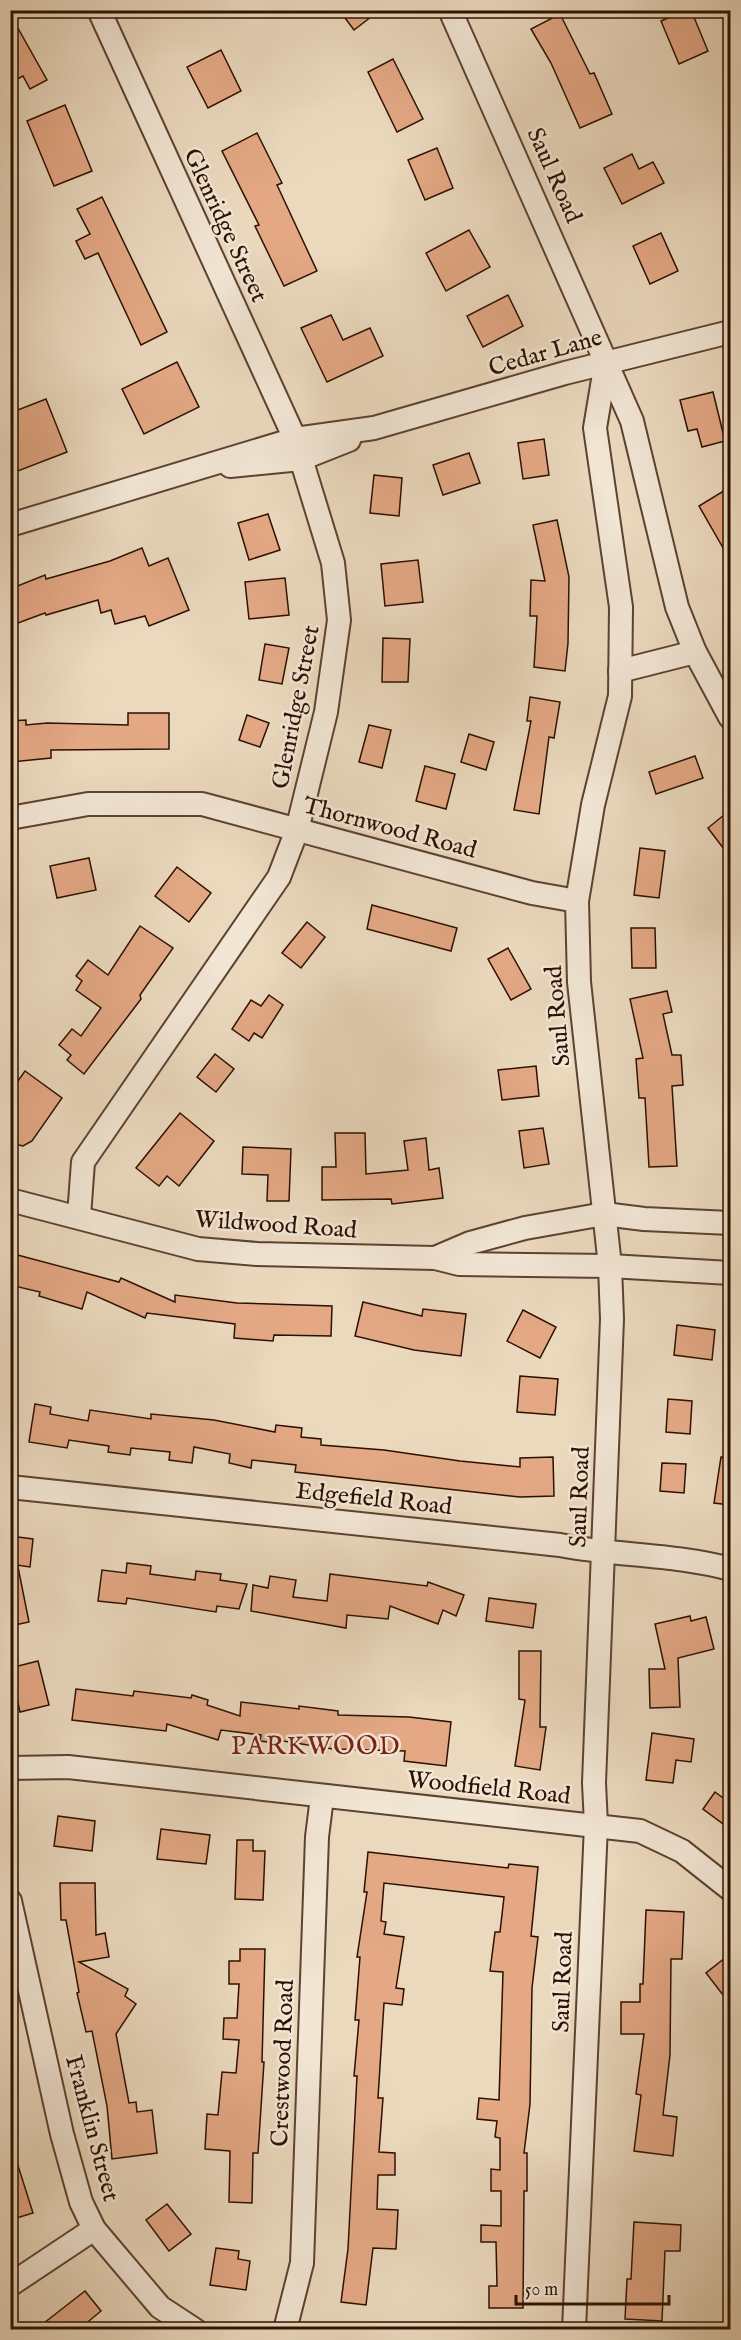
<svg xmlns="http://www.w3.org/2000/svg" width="741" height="2340" font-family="'IM FELL English',serif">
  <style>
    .building { fill: #e4a885; stroke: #2c1000; stroke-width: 1.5 }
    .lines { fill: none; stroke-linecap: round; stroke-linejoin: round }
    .minor-casing { stroke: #5c4230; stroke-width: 26 }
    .minor { stroke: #f2e6d5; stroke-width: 22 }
    .labels { text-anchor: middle; stroke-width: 5; stroke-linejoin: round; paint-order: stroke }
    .street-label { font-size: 24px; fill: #2c1000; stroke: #f2e6d5 }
    .neighbourhood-label { font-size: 26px; letter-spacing: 1.5px; fill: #7a1f14; stroke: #f2e6d5 }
  </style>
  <rect width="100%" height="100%" fill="#ebd9be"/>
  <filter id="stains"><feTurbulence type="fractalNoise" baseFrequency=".00333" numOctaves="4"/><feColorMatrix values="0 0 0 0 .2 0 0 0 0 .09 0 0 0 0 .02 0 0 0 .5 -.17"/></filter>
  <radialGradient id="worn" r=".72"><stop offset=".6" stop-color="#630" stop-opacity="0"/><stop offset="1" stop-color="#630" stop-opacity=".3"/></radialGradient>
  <g class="building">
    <polygon points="339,10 380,10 354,30"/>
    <polygon points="686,10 691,10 708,51 679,64 661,21"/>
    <polygon points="10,14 47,80 30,89 23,76 10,83"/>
    <polygon points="560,14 590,74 594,73 612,114 580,128 551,63 531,29"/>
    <polygon points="221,50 241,91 208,108 187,67"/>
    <polygon points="393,59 423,119 397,132 368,72"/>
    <polygon points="65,105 92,171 54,186 27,121"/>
    <polygon points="257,133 282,183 277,185 317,271 284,286 255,226 259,225 222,151"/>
    <polygon points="437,148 453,188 425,200 408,160"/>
    <polygon points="632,154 639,169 653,162 664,183 622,204 604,168"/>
    <polygon points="102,197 167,332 141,345 98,253 85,259 76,241 90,234 77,209"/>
    <polygon points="469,230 490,267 446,291 426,253"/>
    <polygon points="661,233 678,271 650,284 633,246"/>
    <polygon points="508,295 523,326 483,347 467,316"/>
    <polygon points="331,315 343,340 370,328 383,356 327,382 301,328"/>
    <polygon points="177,362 199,407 144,434 122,389"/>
    <polygon points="713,392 725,441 702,447 697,429 688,431 680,400"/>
    <polygon points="46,399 67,452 10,474 10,413"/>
    <polygon points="544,439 549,475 523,479 518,443"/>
    <polygon points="469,453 480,483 443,495 433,465"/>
    <polygon points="374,475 402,478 399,516 370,513"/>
    <polygon points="730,487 730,560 699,506"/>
    <polygon points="268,514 280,550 249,560 238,523"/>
    <polygon points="557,520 569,577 568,643 565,671 534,667 537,616 530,616 531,580 545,581 533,525"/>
    <polygon points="142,548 149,566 168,558 189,610 149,626 145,616 115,624 111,610 101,613 98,600 46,615 45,613 10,626 10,589 45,575 46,579 110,561"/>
    <polygon points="418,560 423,602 385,606 381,564"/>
    <polygon points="285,578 289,615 249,619 245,582"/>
    <polygon points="383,638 410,639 408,682 382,682"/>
    <polygon points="265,644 289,648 282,684 259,680"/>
    <polygon points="530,697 560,702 554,738 549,737 539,814 514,810 531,721 527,721"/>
    <polygon points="128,713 169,713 169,749 51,750 51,758 11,762 10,721 26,720 26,725 47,723 128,725"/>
    <polygon points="247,715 269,723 260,747 239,740"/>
    <polygon points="369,725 391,730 382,768 359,762"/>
    <polygon points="469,734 494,742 486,770 461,762"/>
    <polygon points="695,756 703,778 656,794 649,772"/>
    <polygon points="425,766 455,774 446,809 416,801"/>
    <polygon points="730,810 730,857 708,828"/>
    <polygon points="640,848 665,851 659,898 634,895"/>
    <polygon points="89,858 96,890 57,898 50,866"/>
    <polygon points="177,867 211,893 189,922 155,896"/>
    <polygon points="372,905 457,928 451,951 367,929"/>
    <polygon points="307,922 325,937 301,968 282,953"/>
    <polygon points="140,926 173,948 140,995 141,999 84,1074 67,1060 71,1055 59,1045 72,1029 81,1036 101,1008 76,990 82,981 76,976 88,960 108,975"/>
    <polygon points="631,928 655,928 656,968 632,968"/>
    <polygon points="508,948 531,989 511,1000 488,959"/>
    <polygon points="667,991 672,1012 663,1014 672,1055 681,1055 683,1085 672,1086 677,1166 649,1167 645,1098 639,1098 636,1059 643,1058 630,999"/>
    <polygon points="269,995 283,1005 262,1038 254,1033 249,1041 232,1029 251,1000 261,1006"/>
    <polygon points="215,1054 234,1069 216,1092 197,1077"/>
    <polygon points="536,1066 539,1096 502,1100 498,1070"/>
    <polygon points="25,1071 62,1098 32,1141 23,1146 10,1143 10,1092"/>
    <polygon points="180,1113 214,1141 179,1186 167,1176 159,1186 136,1168"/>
    <polygon points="543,1128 549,1164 524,1168 519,1131"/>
    <polygon points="335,1133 365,1133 366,1174 408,1170 404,1141 426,1138 429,1170 439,1168 443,1198 392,1204 391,1199 322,1200 322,1167 336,1167"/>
    <polygon points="243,1147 291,1149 289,1201 267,1201 268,1175 242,1174"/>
    <polygon points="10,1253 119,1282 121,1278 175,1302 175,1295 237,1303 332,1306 331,1336 274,1335 273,1341 234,1338 235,1324 147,1313 145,1318 87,1292 82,1309 39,1296 40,1292 10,1285"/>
    <polygon points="363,1302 422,1316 423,1309 466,1314 461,1356 414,1350 355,1336"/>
    <polygon points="523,1310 556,1327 540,1358 507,1341"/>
    <polygon points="677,1325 715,1330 712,1360 674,1355"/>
    <polygon points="520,1376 558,1379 555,1415 517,1412"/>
    <polygon points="668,1399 692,1401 690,1434 666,1432"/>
    <polygon points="35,1404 51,1407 50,1414 88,1421 90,1410 151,1419 151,1414 214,1420 275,1432 276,1425 302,1428 301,1437 321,1439 321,1445 384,1450 460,1461 520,1467 520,1458 553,1457 554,1496 520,1497 295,1472 296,1465 252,1460 251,1468 229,1463 230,1454 194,1447 192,1463 169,1460 170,1452 131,1448 130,1455 108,1452 109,1446 69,1440 67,1448 29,1442"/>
    <polygon points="721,1457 730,1457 730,1505 714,1503"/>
    <polygon points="662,1463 686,1464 684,1493 660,1491"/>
    <polygon points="10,1536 33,1539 30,1567 10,1564"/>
    <polygon points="127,1563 151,1566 150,1574 195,1580 196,1571 221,1574 220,1580 247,1584 239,1609 217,1606 216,1612 127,1598 126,1604 98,1601 102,1570 126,1573"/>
    <polygon points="18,1567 29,1622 10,1626 10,1568"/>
    <polygon points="330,1574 427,1586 428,1582 464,1595 456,1616 443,1610 438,1624 390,1606 388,1619 347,1615 346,1628 251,1611 253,1585 268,1588 270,1576 296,1580 293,1597 327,1601"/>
    <polygon points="489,1598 536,1604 533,1628 486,1621"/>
    <polygon points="690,1616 691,1621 706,1617 714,1649 678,1658 680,1707 650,1708 649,1669 665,1669 655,1624"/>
    <polygon points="519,1651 541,1651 540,1727 546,1727 540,1770 515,1766 525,1700 519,1699"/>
    <polygon points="38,1661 49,1705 20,1712 10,1668"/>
    <polygon points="76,1689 133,1696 134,1691 191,1698 192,1695 208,1700 207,1705 240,1716 241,1702 299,1709 299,1706 338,1711 338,1715 409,1717 451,1722 446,1766 404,1761 405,1751 333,1749 277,1740 276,1743 260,1741 261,1735 221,1730 218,1740 167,1724 166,1731 72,1720"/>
    <polygon points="652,1733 694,1739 691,1762 676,1760 673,1783 646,1780"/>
    <polygon points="715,1792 730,1803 730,1829 703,1809"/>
    <polygon points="58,1816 95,1821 92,1851 54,1846"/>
    <polygon points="161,1829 210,1835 206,1864 157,1859"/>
    <polygon points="237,1840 253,1840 253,1851 265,1851 263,1900 235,1899"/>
    <polygon points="368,1852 508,1868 509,1864 538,1867 531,1936 538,1937 532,1988 530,2104 524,2153 527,2153 527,2191 524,2191 523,2308 489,2308 489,2286 497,2286 496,2242 481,2242 481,2225 501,2226 501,2191 491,2191 491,2169 500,2170 500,2138 495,2137 497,2121 477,2119 479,2098 499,2100 503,1972 490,1971 495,1932 500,1932 504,1897 384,1883 381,1921 386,1922 384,1934 404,1937 396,1988 404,1989 402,2005 384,2003 378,2098 383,2098 379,2152 395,2153 395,2175 378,2175 377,2209 398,2210 396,2249 373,2248 366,2305 341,2302 348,2249 357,2076 354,2076 359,2020 355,2020 360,1957 357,1957 367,1892 364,1892"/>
    <polygon points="60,1883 95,1883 96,1935 105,1933 109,1957 79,1962 128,1989 125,1996 136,2004 116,2034 129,2103 136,2102 137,2112 152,2110 157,2153 112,2159 107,2106 92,2031 86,2032 77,1993 79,1992 66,1920 61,1920"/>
    <polygon points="646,1910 684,1912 682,1959 671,1959 670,2055 663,2115 677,2117 673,2156 634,2151 641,2095 636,2094 644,2034 621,2034 621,2002 640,2002 640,1984 643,1984"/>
    <polygon points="240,1949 265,1949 262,2062 264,2062 258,2153 253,2153 252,2203 229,2202 230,2151 205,2149 207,2114 218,2115 222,2072 236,2073 239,2040 223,2039 224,2018 237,2018 239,1984 229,1984 229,1961 240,1961"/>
    <polygon points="730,1954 730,2004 706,1973"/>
    <polygon points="10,2153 14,2153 33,2213 10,2220"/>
    <polygon points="167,2204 191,2234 169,2251 146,2220"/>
    <polygon points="634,2222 681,2225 680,2251 665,2251 662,2321 625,2319 627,2279 631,2279"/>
    <polygon points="216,2248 239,2251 238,2259 250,2261 246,2290 210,2285"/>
    <polygon points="85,2291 101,2311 78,2330 35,2330"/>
  </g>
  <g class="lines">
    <defs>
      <g id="minor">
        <polyline points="450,10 632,421 677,607 695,652 730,717"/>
        <polyline points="230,466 301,459 349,440"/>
        <polyline points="10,525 295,439 374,428 565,373 730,332"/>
        <polyline points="620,671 695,652"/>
        <polyline points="10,818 88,804 202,804 532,893 577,901"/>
        <polyline points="10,1200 198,1249 257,1254 435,1258 459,1264 610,1266 730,1273"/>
        <polyline points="79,1216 83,1162 279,877 297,830 326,712 339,620 333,563 295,439 99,10"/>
        <polyline points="435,1258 470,1243 525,1228 604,1214 644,1219 730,1223"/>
        <path d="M10,1487L560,1545C616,1556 675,1554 730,1569"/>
        <polyline points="10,1768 68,1767 640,1831 682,1851 730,1889"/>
        <polyline points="10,1901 62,2134 81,2202 94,2229 160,2307 195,2330"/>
        <polyline points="10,2285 94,2229"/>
        <polyline points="285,2330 302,2263 317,1837 322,1797"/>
        <polyline points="574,2330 596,1825 594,1783 612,1319 610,1266 579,982 577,901 593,805 620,696 621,607 595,428 606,362"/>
      </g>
    </defs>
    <use href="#minor" class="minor-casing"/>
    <use href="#minor" class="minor"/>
  </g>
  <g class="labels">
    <g class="street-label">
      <text transform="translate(555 175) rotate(66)" y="8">Saul Road</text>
      <text transform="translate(226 225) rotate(65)" y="8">Glenridge Street</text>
      <text transform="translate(545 352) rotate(-16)" y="8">Cedar Lane</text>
      <text transform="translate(295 707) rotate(-79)" y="8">Glenridge Street</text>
      <text transform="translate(390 827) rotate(15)" y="8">Thornwood Road</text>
      <text transform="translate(557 1016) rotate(-95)" y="8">Saul Road</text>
      <text transform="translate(276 1224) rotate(4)" y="8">Wildwood Road</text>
      <text transform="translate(579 1497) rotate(-88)" y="8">Saul Road</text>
      <text transform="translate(374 1498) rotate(6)" y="8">Edgefield Road</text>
      <text transform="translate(489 1787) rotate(6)" y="8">Woodfield Road</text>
      <text transform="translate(562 1982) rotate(-88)" y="8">Saul Road</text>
      <text transform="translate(282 2063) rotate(-88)" y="8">Crestwood Road</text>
      <text transform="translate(93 2128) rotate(75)" y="8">Franklin Street</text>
    </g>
    <g class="neighbourhood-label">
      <text x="316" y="1754">PARKWOOD</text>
    </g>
  </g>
  <rect width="741" height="2340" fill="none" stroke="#ebd9be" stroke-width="36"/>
  <rect x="12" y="12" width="717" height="2316" fill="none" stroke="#2c1000" stroke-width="3"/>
  <rect x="18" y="18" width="705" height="2304" fill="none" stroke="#2c1000" stroke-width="1.5"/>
  <path d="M516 2295v9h153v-9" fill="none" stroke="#2c1000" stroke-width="3"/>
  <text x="525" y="2295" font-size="18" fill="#2c1000" stroke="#f2e6d5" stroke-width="4.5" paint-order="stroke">50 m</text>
  <rect width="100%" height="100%" filter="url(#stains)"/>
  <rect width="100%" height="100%" fill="url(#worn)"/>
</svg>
